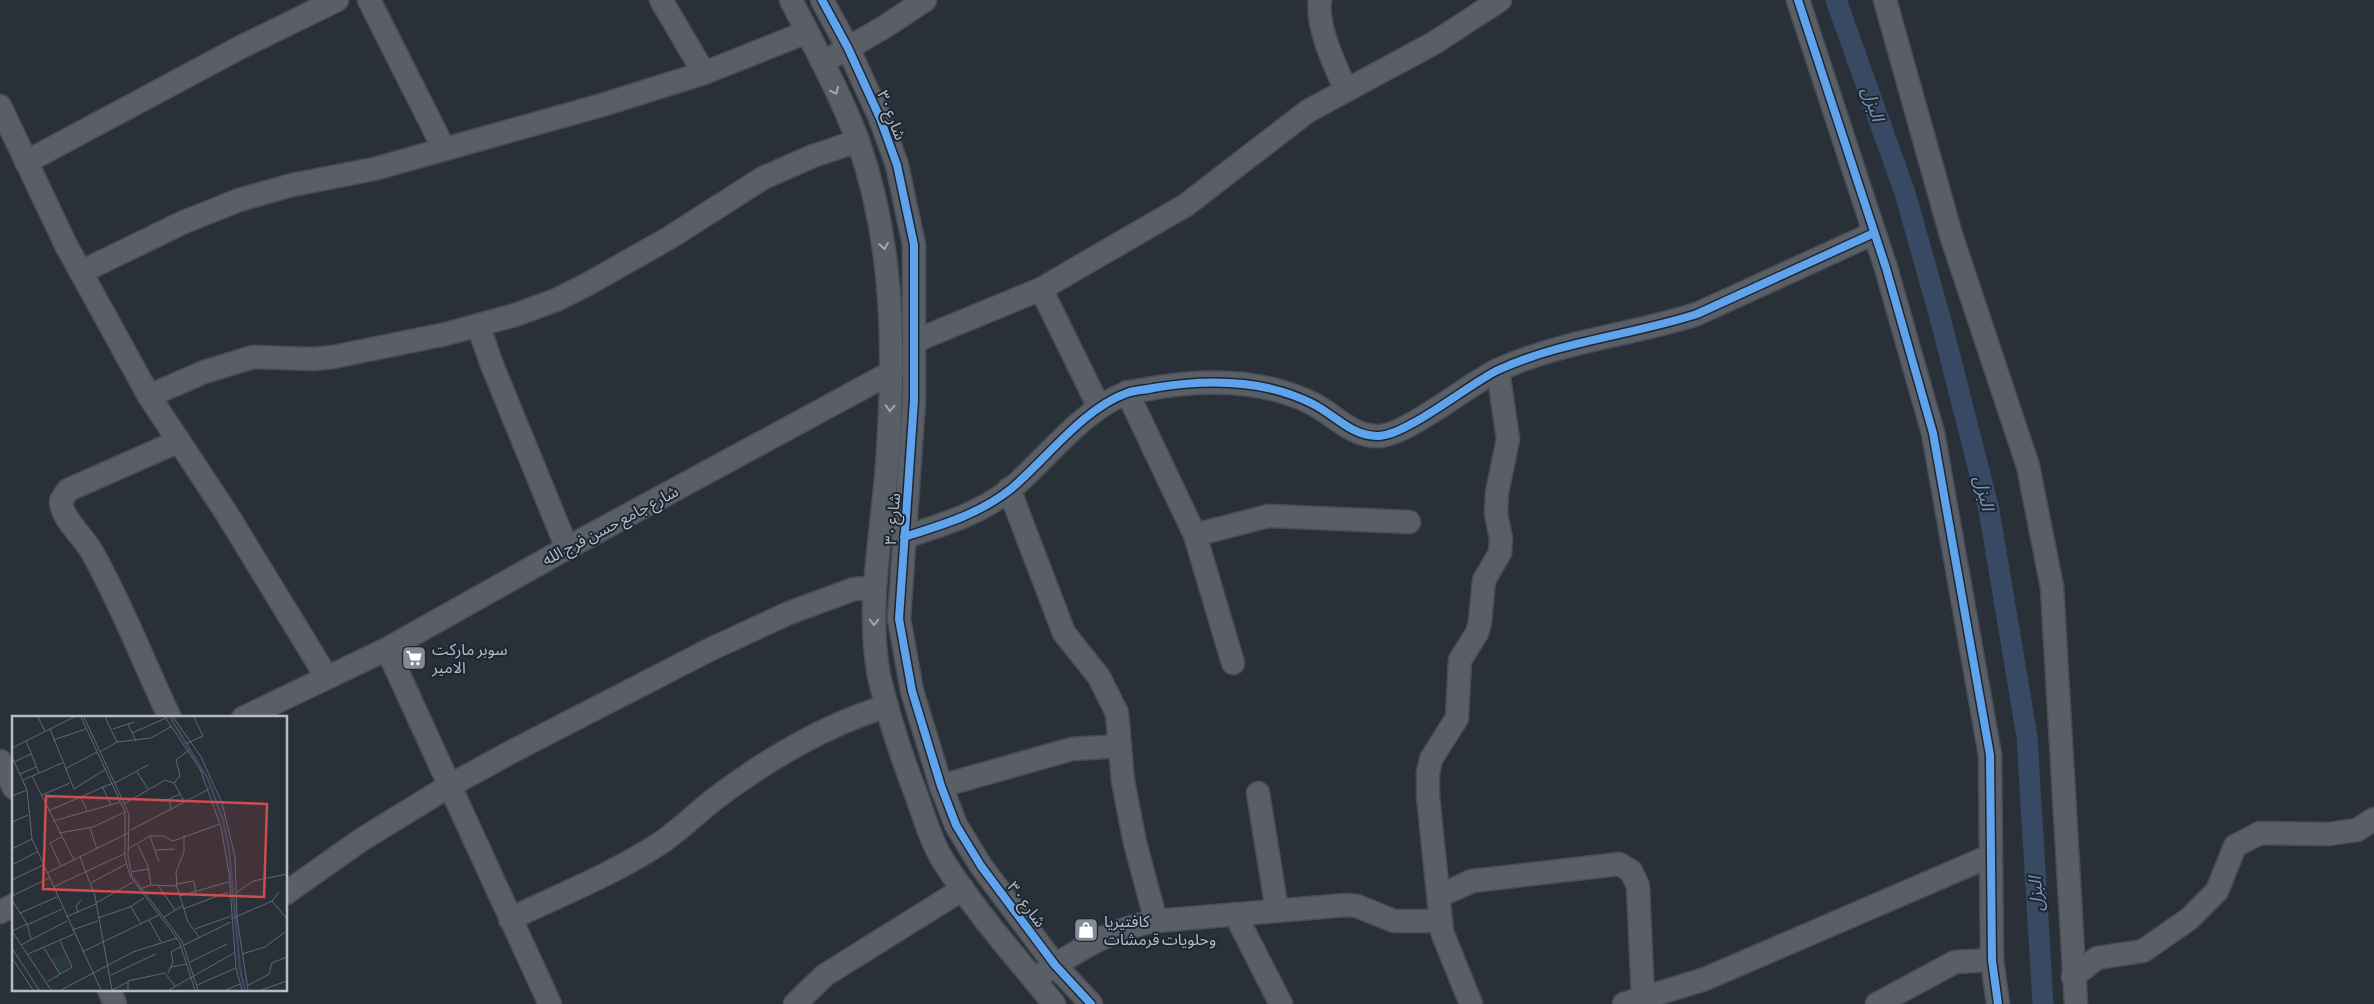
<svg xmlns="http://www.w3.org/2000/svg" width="2374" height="1004" font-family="'Sofia Sans Condensed','Noto Sans Arabic',sans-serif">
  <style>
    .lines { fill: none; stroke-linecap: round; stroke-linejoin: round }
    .canal { stroke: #384963; stroke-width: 21 }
    .minor-casing { stroke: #484c53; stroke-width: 25 }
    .minor { stroke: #5a5e66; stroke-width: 22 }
    .cycleway-casing { stroke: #1d2633; stroke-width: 11 }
    .cycleway { stroke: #60a3ed; stroke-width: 8 }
    .oneway { stroke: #a2a9b5 }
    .labels { text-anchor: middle; stroke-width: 4; stroke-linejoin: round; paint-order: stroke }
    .street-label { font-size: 16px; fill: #b4bcc9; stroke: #1d2633 }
    .poi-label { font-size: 16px; fill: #b4bcc9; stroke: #1d2633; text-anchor: start }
    .water-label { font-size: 18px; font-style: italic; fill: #7c92b1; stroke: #1d2633 }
    .inset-river { fill: none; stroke: #384963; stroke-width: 2.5 }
    .inset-road { fill: none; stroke: #616872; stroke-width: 1 }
    .view { fill: #ce4d50; fill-opacity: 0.15; stroke: #ce4d50; stroke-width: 2.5 }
    .inset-edge { fill: none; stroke: #b4bcc9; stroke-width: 2.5 }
  </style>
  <rect width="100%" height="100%" fill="#2a3038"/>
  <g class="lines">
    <polyline class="canal" points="1836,0 1905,193 1941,321 1989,510 2027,737 2043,1004"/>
    <defs>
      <g id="minor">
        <polyline points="369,0 444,149"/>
        <polyline points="661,0 704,73"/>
        <path d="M791,0C813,44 841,95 858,141C895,246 895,357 887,466C882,536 866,606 879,676C888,716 901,755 916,794C924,816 930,839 942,859C974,910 1016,957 1054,1004"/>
        <polyline points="822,0 848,48 880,118 897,165 914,245 914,400 899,619 912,691 941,786 956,825 981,866 1055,965 1091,1004"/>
        <path d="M1320,0C1316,26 1335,66 1346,90"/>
        <polyline points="1798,0 1886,268 1933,433 1990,755 1992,960 1998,1004"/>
        <polyline points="1885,0 1951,235 2028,466 2052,587 2076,1004"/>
        <polyline points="836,55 886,26 925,0"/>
        <polyline points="0,106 66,245 149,396 227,514 326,676"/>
        <polyline points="26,162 241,47 337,0"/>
        <polyline points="81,272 184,222 239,200 292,185 374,169 602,105 704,73 807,32"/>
        <polyline points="1041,289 1099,407"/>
        <polyline points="478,325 492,365 567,548"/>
        <polyline points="915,341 1041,289 1186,205 1308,111 1434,43 1500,0"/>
        <polyline points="1127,392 1195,535 1233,663"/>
        <polyline points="149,396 204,372 253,357 313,359 333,357 446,334 515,315 556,300 588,284 669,238 763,178 813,156 858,141"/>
        <polyline points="1009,489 1064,633 1099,677 1117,713 1123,781 1135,843 1156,921"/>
        <polyline points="1195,535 1268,516 1409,522"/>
        <path d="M904,537C942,525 980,514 1012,488C1047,458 1084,408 1127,393C1135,390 1145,390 1153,388C1206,379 1264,379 1313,404C1335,415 1352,437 1379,436C1407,435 1469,384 1498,370C1561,341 1632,335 1697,314L1874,233"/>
        <polyline points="387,649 550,1004"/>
        <path d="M170,718C144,663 122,605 92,552C84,537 61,518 61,501L68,490L179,441"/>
        <polyline points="243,718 387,649 567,548 892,372"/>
        <polyline points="0,761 14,788"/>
        <polyline points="941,786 1072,749 1120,746"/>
        <polyline points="1258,793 1277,910"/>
        <polyline points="286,893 361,840 449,786 513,751 711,649 789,613 854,589 874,588"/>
        <polyline points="1439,896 1472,881 1619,864 1631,871 1638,886 1643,999"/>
        <polyline points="0,912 14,905"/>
        <polyline points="1235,914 1281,1004"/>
        <path d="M510,919C560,895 613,874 659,844C682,829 701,808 724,792C773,756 829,724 887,706"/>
        <path d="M1043,973C1082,948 1110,929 1156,921L1346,905L1357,906L1394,921H1440"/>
        <polyline points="2073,977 2097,958 2143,951 2189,919 2217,891 2235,846 2260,833 2329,834 2357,830 2374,819"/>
        <polyline points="109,990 115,1004"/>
        <polyline points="795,1004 825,975 963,889"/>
        <polyline points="1471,1004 1442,932 1428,796 1428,773 1431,759 1457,718 1460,660 1477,633 1480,622 1484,580 1500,553 1501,538 1496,514 1497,493 1508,439 1498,370"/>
        <polyline points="1624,1004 1705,979 1990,856"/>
        <polyline points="1877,1004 1955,962 1992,960"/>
      </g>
    </defs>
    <use href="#minor" class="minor-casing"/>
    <use href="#minor" class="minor"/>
    <defs>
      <g id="cycleway">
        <polyline points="822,0 848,48 880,118 897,165 914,245 914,400 899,619 912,691 941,786 956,825 981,866 1055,965 1091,1004"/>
        <polyline points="1798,0 1886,268 1933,433 1990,755 1992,960 1998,1004"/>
        <path d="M904,537C942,525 980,514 1012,488C1047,458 1084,408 1127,393C1135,390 1145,390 1153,388C1206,379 1264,379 1313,404C1335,415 1352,437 1379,436C1407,435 1469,384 1498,370C1561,341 1632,335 1697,314L1874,233"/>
      </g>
    </defs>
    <use href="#cycleway" class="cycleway-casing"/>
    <use href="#cycleway" class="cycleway"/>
  </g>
  <defs><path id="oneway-chevron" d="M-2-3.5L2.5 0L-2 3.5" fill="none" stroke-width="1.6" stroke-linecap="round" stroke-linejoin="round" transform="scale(1.25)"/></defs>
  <g class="oneway">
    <use href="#oneway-chevron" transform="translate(835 91) rotate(65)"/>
    <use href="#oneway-chevron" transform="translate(884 246) rotate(80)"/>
    <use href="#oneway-chevron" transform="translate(890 408) rotate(93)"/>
    <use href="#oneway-chevron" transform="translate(874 622) rotate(90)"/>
  </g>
  <defs>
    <symbol id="supermarket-square" viewBox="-11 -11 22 22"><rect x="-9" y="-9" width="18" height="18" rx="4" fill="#848b96" stroke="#1d2633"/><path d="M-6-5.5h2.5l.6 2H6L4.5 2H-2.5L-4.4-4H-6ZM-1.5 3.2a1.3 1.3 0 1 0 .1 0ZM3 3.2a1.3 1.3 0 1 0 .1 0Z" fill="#fff"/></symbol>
    <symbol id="shop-square" viewBox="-11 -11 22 22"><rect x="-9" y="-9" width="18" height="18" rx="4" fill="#848b96" stroke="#1d2633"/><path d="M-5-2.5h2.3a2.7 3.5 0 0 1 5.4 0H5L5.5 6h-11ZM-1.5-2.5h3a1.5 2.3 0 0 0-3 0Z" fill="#fff"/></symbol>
  </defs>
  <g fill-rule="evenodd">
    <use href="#supermarket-square" x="400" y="644" width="28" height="28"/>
    <use href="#shop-square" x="1072" y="916" width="28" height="28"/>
  </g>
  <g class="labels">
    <g class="street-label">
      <text transform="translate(892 115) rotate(68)" y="6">شارع ٣٠</text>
      <text transform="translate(892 519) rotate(-85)" y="6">شارع ٣٠</text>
      <text transform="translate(610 525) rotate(-28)" y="6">شارع جامع حسن فرج الله</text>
      <text transform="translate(1027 904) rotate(53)" y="6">شارع ٣٠</text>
    </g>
    <g class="poi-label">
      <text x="432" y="655">سوبر ماركت<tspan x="432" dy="18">الامير</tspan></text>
      <text x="1104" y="927">كافتيريا<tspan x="1104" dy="18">وحلويات قرمشات</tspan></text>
    </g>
    <g class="water-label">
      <text transform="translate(1873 104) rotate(71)" y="6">البزل</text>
      <text transform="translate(1984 493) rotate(76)" y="6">البزل</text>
      <text transform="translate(2036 894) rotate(-93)" y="6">البزل</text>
    </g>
  </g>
  <g transform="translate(12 716)">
    <rect width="275" height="275" fill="#2a3038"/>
    <path d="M51,236L58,251L47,257L39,243Z" fill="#273a3e"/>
    <path class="inset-river" d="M158,1L196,63L211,104L217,134L228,253L233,274"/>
    <path class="inset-road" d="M26,1L33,15M69,1L113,96V141L118,160L167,225L183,274M72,1L117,98L116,140L120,160L170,225L186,274M93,1L105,26M153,1L188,53L209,111L217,157L224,252L230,274M161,1L189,41L210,87L223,141L225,202L236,274M116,8L124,25M38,13L62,73L94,53M101,13L122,6M120,17L154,2M41,24L74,13M14,25L27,57M173,28L191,20L182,1M0,32L62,1M88,36L105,26L139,22L160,10M0,41L15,74L20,123L89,274M2,46L19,38M53,53L85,36M125,56L136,73M8,58L24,51M20,60L62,144M11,64L50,47M103,67L136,49M162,67L168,60L164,44L177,34M90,70L99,89M30,79L58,67M0,80L15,74M68,80L75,95M112,88L153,64L162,67L172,85M159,93L157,83L168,78M36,95L101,67M41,105L109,86M0,106L16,99M78,112L85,133M119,114L197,73M47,117L81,111L113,96M172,119V136L164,156L165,171L176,206L187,221M138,120L147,146M126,129L136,150L139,169M0,133L20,123M116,133L138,120H151L161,125L208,108M144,134L163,133M68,141L83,180L100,274M0,149L25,136M49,150L38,127L49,121M119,156L136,153M35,157L116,117M0,164L31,149M79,167L114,148M165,168L182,165L184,178M146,169L163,194M41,171L114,137M128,173L139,169L165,170M224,177L241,165L275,158M0,180L37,162M168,180L216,166M0,184L15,208L19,223M260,185L275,203M84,187L121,166M119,191L129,208M171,193L216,176M8,197L45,181M66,197L64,190L69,184M54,201L84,188M152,201L170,190M86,202L118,191L132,182M219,203L260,185L267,176M137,204L149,226M15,209L50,193M183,213L219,200M60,214L86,205M0,215L15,208M0,215L39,274M9,229L55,205M172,229L219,206M0,232L27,274M32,232L48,258M70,236L147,199M16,238L62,218M230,238L253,231L273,216M0,242L21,274M178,246L215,228M159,251L175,248M156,257L161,246L159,236L170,230M99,259L144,238M35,266L60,251L48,225M185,269L224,252M235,270L257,258L260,247L275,241M49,274L121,236L165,222M100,274L116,266M116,274V265L153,257L163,270M157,274L222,237M214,274L228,268M249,274L275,265"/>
    <path class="view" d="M34,80L255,88L252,181L31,173Z"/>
    <rect width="275" height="275" class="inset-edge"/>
  </g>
</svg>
